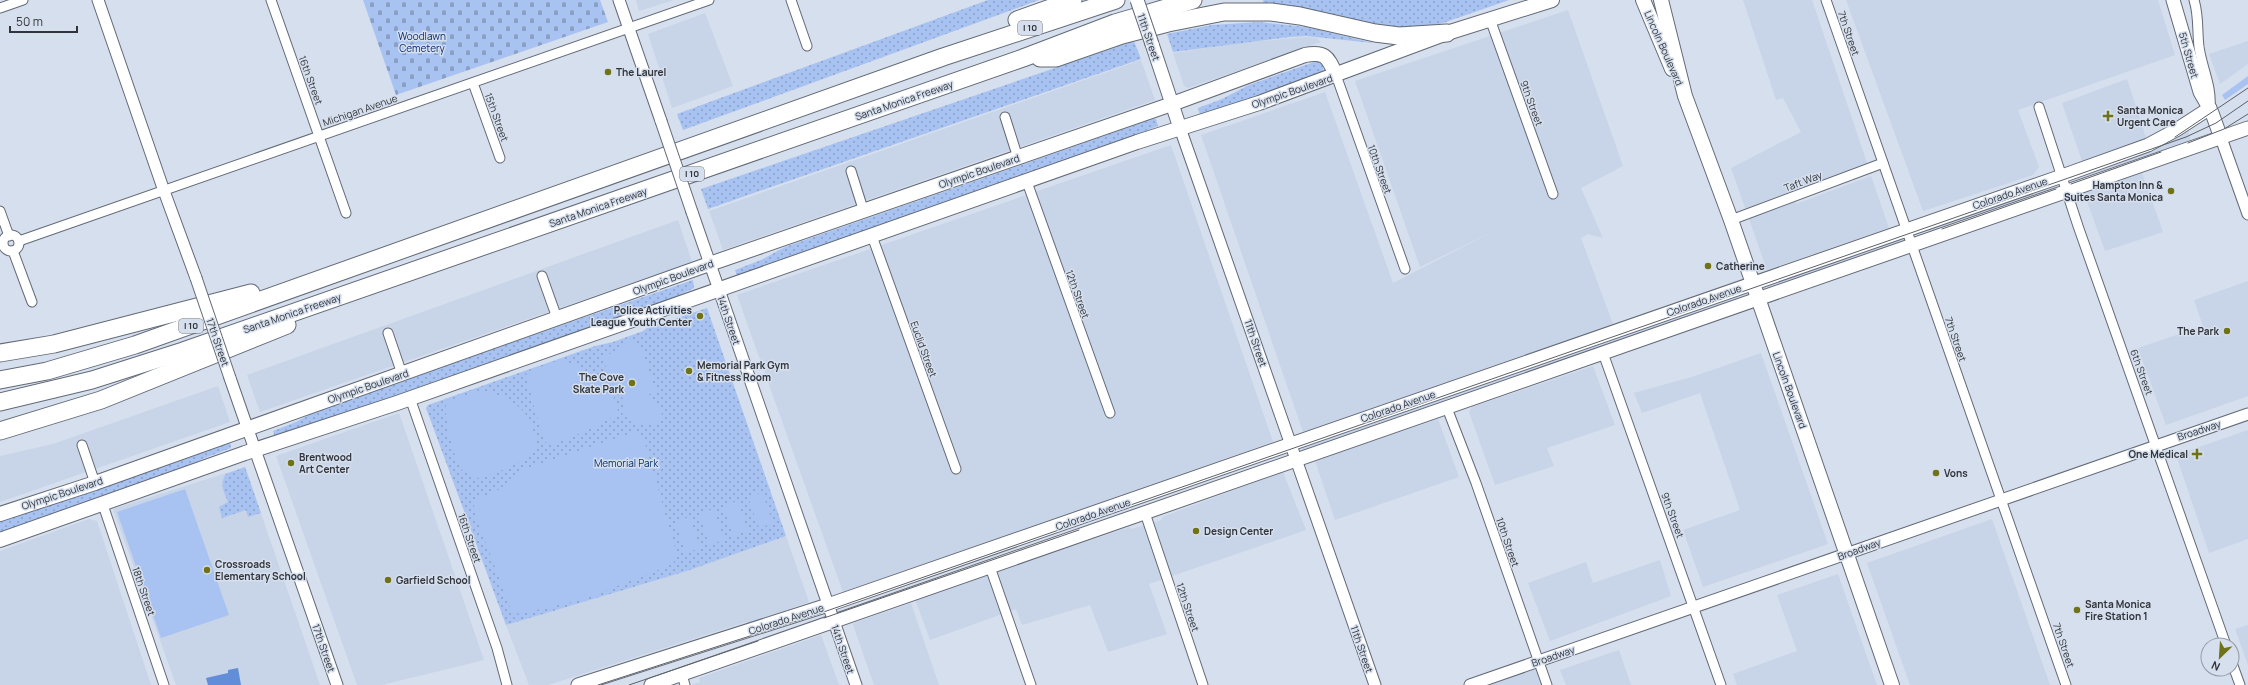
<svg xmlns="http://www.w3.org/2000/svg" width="2248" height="685" font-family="Manrope,sans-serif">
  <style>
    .built { fill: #c8d4e8 }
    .grass { fill: url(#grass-dots) }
    .cemetery { fill: url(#cemetery-stones) }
    .garden { fill: #a8c3f1 }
    .water { fill: #618dd9 }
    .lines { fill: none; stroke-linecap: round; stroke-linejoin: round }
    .minor-casing { stroke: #636a77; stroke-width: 11 }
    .tertiary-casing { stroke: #636a77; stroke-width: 13 }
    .secondary-casing { stroke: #636a77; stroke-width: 15 }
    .primary-casing { stroke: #636a77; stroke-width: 16 }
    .motorway-casing { stroke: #636a77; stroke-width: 19 }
    .minor { stroke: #fff; stroke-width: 9 }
    .tertiary { stroke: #fff; stroke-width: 11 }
    .secondary { stroke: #fff; stroke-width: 13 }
    .primary { stroke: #fff; stroke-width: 14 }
    .motorway { stroke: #fff; stroke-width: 17 }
    .tram { stroke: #5c6068; stroke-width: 1 }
    .tertiary-bridge-casing { stroke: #636a77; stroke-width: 13; stroke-linecap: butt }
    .secondary-bridge-casing { stroke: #636a77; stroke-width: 15; stroke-linecap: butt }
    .tertiary-bridge { stroke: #fff; stroke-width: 11 }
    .secondary-bridge { stroke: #fff; stroke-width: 13 }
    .poi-dot { fill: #6f7217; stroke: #d6dfed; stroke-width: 1.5 }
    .labels { text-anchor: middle; stroke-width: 3; stroke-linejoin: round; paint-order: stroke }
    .shield { fill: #d6dfed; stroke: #626770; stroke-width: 1 }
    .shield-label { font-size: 9px; font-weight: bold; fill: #31343a }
    .street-label { font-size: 10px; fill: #31343a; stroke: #d6dfed }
    .park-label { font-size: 10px; fill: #072d70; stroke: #d6dfed }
    .poi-label { font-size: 10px; font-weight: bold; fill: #31343a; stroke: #d6dfed; text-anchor: start }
  </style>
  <defs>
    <pattern id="grass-dots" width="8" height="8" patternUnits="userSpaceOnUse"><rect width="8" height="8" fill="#a8c3f1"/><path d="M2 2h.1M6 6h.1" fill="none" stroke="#899fc4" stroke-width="1.8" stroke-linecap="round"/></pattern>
    <pattern id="cemetery-stones" width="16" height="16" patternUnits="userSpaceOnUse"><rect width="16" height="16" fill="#a8c3f1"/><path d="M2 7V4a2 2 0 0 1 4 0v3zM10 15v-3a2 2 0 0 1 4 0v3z" fill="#899fc4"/></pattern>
  </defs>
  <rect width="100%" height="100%" fill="#d6dfed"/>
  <g class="built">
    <polygon points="636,0 674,0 639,11"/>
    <polygon points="1743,0 1812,0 1867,163 1792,192 1796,204 1871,176 1889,228 1767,270 1731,168 1801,132 1783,98 1776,100"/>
    <polygon points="1846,0 2158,0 2175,55 2018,110 2039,167 2033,175 1923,211"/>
    <polygon points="1568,10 1623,166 1581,188 1603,238 1588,234 1581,238 1613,324 1303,432 1201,135 1325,92 1393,283 1494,231 1420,267 1355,81"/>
    <polygon points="705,13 733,86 672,108 648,34"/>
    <polygon points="1305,37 1316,38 1321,42 1188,88 1184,86 1173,53 1239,43"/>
    <polygon points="2248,41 2248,64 2220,84 2209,54"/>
    <polygon points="1141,60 1155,100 723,250 709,211"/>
    <polygon points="2127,79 2146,138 2082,161 2062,103"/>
    <polygon points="2187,127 2192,144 1930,235 1927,226"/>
    <polygon points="1171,145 1273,442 843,592 737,295"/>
    <polygon points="2142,173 2163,232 2105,251 2084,193"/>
    <polygon points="678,220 692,262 260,412 247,375"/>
    <polygon points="1904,234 1907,243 1303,454 1300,444"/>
    <polygon points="2248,281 2248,396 2166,425 2138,348 2203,326 2194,300"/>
    <polygon points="1761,353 1828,544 1703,587 1683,530 1740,510 1700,393 1642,413 1634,393 1695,376"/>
    <polygon points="1593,366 1615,425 1547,448 1554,466 1495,485 1469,412 1472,407"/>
    <polygon points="218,386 230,422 0,502 0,456 53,444"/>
    <polygon points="399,413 484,660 382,685 357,685 276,456"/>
    <polygon points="1438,419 1459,477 1335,520 1315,461"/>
    <polygon points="2248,430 2248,539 2209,553 2176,455"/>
    <polygon points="245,467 320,685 176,685 113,509"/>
    <polygon points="1283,472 1306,530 1149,584 1167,634 1108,652 1090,605 1022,625 1016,609 930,640 915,599 1130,527 1131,529 1162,520 1162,517"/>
    <polygon points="89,519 97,521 151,685 0,685 0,551"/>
    <polygon points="1992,519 2050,685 1910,685 1867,563"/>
    <polygon points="786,536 809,602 752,623 746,622 548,685 529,685 506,625 687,571"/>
    <polygon points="1660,560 1671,596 1550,641 1528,583 1586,562 1593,583"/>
    <polygon points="1838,574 1877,685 1737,685 1733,674 1797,651 1777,595"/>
    <polygon points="911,603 939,685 874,685 853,625 854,623"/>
    <polygon points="2248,625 2248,665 2235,629"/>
    <polygon points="821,635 839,685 691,685 700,682 699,678"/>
    <polygon points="1619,650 1631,685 1566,685 1560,670"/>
    <polygon points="1538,661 1547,685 1470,685"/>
  </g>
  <g class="grass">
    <polygon points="988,0 1039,0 683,130 677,114"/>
    <polygon points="1263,0 1509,0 1443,23 1409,31 1264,7"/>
    <polygon points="1259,22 1306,27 1373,43 1306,36 1290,37 1173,52 1167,34 1212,25"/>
    <polygon points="1134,41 1141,59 708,209 701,189"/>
    <path d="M1317,61C1323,64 1324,66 1323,73L1320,75L1200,115L1198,108L1222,99L1249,85Z"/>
    <polygon points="1153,119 1156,119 1158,126 1130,137 737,276 735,270 761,260 785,247"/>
    <polygon points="693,280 694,288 652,308 296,431 275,437 273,431 296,422 321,408"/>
    <polygon points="707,308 786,536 687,571 506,625 426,408 428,405 595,346 613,342 643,331 647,328"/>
    <polygon points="230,442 231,448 202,459 185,469 0,534 0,520"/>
    <path d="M245,467L261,513L248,517L246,510L222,518L219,507L228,502C224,492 219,484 226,474Z"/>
  </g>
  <polygon class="cemetery" points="363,0 600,0 608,22 396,95"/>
  <g class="garden">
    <polygon points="2248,76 2248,84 2225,100 2222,95"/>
    <polygon points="630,340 637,343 640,350 642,350 656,392 647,395 647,398 652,402 659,404 662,412 661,420 655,425 639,424 622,415 627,406 619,392 621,385 612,383 608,379 604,357 608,354 616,353 624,342"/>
    <polygon points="559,360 564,360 605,380 610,386 619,414 586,431 552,445 545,442 532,400 526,372"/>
    <path d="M481,390C505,395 530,408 534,433C535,438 537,444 536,448C532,460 488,477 477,478C472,476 464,473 461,469C454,459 442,411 447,401Z"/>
    <polygon points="634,432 643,436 677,555 673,564 585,599 519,614 511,610 475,514 473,508 477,499 500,489 518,471"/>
    <polygon points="185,489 229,615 161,638 117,512"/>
    <polygon points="762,492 773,523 759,528 748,497"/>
    <polygon points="737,501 748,531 733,536 723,506"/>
    <polygon points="713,509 724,540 709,545 699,514"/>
    <polygon points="689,517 700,548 686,553 675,522"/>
  </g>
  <polygon class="water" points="238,668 241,685 208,685 206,678 228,673 228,670"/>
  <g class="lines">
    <defs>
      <g id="minor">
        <polyline points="271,0 346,213"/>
        <polyline points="791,0 807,46"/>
        <polyline points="1826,0 2066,685"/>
        <path d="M2194,0C2199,16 2197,30 2199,47C2202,68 2212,86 2210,108"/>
        <polyline points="0,8 23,0"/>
        <polyline points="1490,19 1553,194"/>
        <polyline points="1336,75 1405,269"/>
        <polyline points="473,83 500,158"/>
        <polyline points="2039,107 2078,226 2226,645"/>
        <polyline points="1005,117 1018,158"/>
        <polyline points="851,171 864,212"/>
        <polyline points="1027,182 1110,413"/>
        <polyline points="0,211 9,236"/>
        <polyline points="1731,220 1883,163"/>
        <circle cx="11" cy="243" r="8"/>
        <polyline points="872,236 956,469"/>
        <polyline points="19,241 709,0"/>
        <polyline points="13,251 32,302"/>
        <polyline points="542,276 557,318"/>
        <polyline points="388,333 402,374"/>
        <polyline points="1603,353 1721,685"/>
        <polyline points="410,398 497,648 507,685"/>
        <polyline points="1447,408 1476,483 1547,685"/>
        <polyline points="82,445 95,483"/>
        <polyline points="103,505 164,685"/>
        <polyline points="1145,513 1203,685"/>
        <polyline points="990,567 1031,685"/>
        <polyline points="2232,663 2240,685"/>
        <polyline points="682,675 685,685"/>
      </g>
      <g id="tertiary">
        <polyline points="98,0 164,191 196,278"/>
        <polyline points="619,0 661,121"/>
        <polyline points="1180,128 1375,685"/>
        <polyline points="2221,138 2248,214"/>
        <polyline points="692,212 856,685"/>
        <polyline points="230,378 337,685"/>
        <polyline points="1470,685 2248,414"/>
      </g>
      <g id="secondary">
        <polyline points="2173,0 2200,92 2212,113 2221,138"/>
        <polyline points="1152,44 1180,128"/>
        <polyline points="578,685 828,605 2062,176 2148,145 2176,130 2210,108"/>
        <polyline points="651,685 2248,128"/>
      </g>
      <g id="primary">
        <polyline points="1643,0 1672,69"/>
        <polyline points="1661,0 1685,96 1731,220 1892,685"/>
        <path d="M0,514L95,483L698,268L1172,104L1305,55C1326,51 1328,58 1336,75"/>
        <polyline points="0,540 245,453 397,403 1137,142 1259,103 1447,33 1552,0"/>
      </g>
      <g id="motorway">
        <polyline points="1017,20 1073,0"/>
        <polyline points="1040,58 1056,58 1122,35 1168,23 1224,12 1271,12 1300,16 1375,33 1399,36 1447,33"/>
        <polyline points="0,353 54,344 251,293"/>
        <polyline points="0,380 47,371 135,345 943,57 1116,0"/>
        <polyline points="0,402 92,380 183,351 1023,58 1115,23 1193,0"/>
        <polyline points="0,431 101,400 287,325"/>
      </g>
    </defs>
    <use href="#minor" class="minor-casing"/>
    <use href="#tertiary" class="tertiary-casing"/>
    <use href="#secondary" class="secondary-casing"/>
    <use href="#primary" class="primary-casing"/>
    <use href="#motorway" class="motorway-casing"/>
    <use href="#minor" class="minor"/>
    <use href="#tertiary" class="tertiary"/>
    <use href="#secondary" class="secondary"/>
    <use href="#primary" class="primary"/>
    <use href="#motorway" class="motorway"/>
    <g class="tram">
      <polyline points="2175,137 2248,88"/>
      <polyline points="2188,143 2224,129 2248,114"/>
      <polyline points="2071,184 2161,152"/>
      <polyline points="1942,229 2056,189"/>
      <polyline points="824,618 1079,530"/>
      <polyline points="598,685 815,615 2186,137 2216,123 2248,101"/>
      <polyline points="629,685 758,641"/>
    </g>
    <defs>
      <g id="tertiary-bridge">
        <polyline points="661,121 692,212"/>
        <polyline points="196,278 230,378"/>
      </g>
      <polyline id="secondary-bridge" points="1137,0 1152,44"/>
    </defs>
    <use href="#tertiary-bridge" class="tertiary-bridge-casing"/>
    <use href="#secondary-bridge" class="secondary-bridge-casing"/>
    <use href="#tertiary-bridge" class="tertiary-bridge"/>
    <use href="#secondary-bridge" class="secondary-bridge"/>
  </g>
  <g class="poi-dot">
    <circle cx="608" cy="72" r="4"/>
    <path d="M2106 110h4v4h4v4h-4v4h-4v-4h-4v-4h4z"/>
    <circle cx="2171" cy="191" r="4"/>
    <circle cx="1708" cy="266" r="4"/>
    <circle cx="700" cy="316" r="4"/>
    <circle cx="2227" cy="331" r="4"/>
    <circle cx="689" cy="371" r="4"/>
    <circle cx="632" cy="383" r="4"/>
    <path d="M2195 448h4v4h4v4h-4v4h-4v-4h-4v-4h4z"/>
    <circle cx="291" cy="463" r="4"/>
    <circle cx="1936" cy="473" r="4"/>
    <circle cx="1196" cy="531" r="4"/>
    <circle cx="207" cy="570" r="4"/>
    <circle cx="388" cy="580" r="4"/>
    <circle cx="2077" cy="610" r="4"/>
  </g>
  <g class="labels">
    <g class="shield">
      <rect x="1018" y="21" width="24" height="14" rx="3"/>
      <rect x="680" y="167" width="24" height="14" rx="3"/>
      <rect x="179" y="319" width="24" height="14" rx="3"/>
    </g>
    <g class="shield-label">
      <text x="1030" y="31">I 10</text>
      <text x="692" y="177">I 10</text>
      <text x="191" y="329">I 10</text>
    </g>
    <g class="street-label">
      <text transform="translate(1849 33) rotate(71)" y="4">7th Street</text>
      <text transform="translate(1149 37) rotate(71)" y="4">11th Street</text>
      <text transform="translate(1664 48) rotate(66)" y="4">Lincoln Boulevard</text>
      <text transform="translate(2189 55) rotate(74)" y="4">5th Street</text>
      <text transform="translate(311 80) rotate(70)" y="4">16th Street</text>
      <text transform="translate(1292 91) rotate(-19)" y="4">Olympic Boulevard</text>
      <text transform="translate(904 100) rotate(-19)" y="4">Santa Monica Freeway</text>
      <text transform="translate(1532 103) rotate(70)" y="4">9th Street</text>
      <text transform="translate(360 110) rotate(-19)" y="4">Michigan Avenue</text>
      <text transform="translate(497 117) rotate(70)" y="4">15th Street</text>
      <text transform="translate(1380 169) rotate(70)" y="4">10th Street</text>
      <text transform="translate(979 171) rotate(-19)" y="4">Olympic Boulevard</text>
      <text transform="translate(1803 181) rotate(-21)" y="4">Taft Way</text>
      <text transform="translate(2010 193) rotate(-19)" y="4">Colorado Avenue</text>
      <text transform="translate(598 207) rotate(-19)" y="4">Santa Monica Freeway</text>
      <text transform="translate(673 277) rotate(-20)" y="4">Olympic Boulevard</text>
      <text transform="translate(1078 294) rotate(70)" y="4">12th Street</text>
      <text transform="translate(1704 300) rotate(-19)" y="4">Colorado Avenue</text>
      <text transform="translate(292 313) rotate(-19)" y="4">Santa Monica Freeway</text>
      <text transform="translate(729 320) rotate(71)" y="4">14th Street</text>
      <text transform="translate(1956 339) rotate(71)" y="4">7th Street</text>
      <text transform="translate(218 342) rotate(71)" y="4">17th Street</text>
      <text transform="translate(1256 343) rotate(71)" y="4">11th Street</text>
      <text transform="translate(924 349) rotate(70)" y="4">Euclid Street</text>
      <text transform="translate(2142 372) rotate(70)" y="4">6th Street</text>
      <text transform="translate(368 386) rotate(-19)" y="4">Olympic Boulevard</text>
      <text transform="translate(1790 390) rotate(70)" y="4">Lincoln Boulevard</text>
      <text transform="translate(1398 406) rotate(-19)" y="4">Colorado Avenue</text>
      <text transform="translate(2199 430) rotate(-18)" y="4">Broadway</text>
      <text transform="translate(62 493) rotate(-18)" y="4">Olympic Boulevard</text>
      <text transform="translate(1093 514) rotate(-19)" y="4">Colorado Avenue</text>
      <text transform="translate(1673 515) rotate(70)" y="4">9th Street</text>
      <text transform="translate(470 538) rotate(71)" y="4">16th Street</text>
      <text transform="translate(1508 542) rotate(71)" y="4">10th Street</text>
      <text transform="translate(1859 549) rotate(-20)" y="4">Broadway</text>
      <text transform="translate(144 591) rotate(71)" y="4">18th Street</text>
      <text transform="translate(1188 607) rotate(71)" y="4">12th Street</text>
      <text transform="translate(786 619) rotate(-18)" y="4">Colorado Avenue</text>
      <text transform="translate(2064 645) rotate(71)" y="4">7th Street</text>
      <text transform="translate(324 648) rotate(71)" y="4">17th Street</text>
      <text transform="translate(843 649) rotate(71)" y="4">14th Street</text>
      <text transform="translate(1362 649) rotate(71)" y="4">11th Street</text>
      <text transform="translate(1553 656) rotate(-19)" y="4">Broadway</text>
    </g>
    <g class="park-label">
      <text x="422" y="40">Woodlawn<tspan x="422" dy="12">Cemetery</tspan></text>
      <text x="626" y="467">Memorial Park</text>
    </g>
    <g class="poi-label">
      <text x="616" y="76">The Laurel</text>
      <text x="2117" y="114">Santa Monica<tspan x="2117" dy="12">Urgent Care</tspan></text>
      <text x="2163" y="189" text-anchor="end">Hampton Inn &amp;<tspan x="2163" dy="12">Suites Santa Monica</tspan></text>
      <text x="1716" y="270">Catherine</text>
      <text x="692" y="314" text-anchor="end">Police Activities<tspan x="692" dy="12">League Youth Center</tspan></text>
      <text x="2219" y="335" text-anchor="end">The Park</text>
      <text x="697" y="369">Memorial Park Gym<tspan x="697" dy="12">&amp; Fitness Room</tspan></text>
      <text x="624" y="381" text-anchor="end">The Cove<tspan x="624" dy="12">Skate Park</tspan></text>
      <text x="2188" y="458" text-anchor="end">One Medical</text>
      <text x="299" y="461">Brentwood<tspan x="299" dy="12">Art Center</tspan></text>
      <text x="1944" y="477">Vons</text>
      <text x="1204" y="535">Design Center</text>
      <text x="215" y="568">Crossroads<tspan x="215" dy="12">Elementary School</tspan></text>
      <text x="396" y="584">Garfield School</text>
      <text x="2085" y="608">Santa Monica<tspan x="2085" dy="12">Fire Station 1</tspan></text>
    </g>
  </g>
  <g transform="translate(2220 657) rotate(205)"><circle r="19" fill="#d6dfed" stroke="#949ba5"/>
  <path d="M0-3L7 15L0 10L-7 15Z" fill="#6f7217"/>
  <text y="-6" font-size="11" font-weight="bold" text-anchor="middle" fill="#31343a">N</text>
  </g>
  <path d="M10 26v6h67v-6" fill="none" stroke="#31343a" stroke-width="2"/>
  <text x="16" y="26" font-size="12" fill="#31343a" stroke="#d6dfed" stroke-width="3" paint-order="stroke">50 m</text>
</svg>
